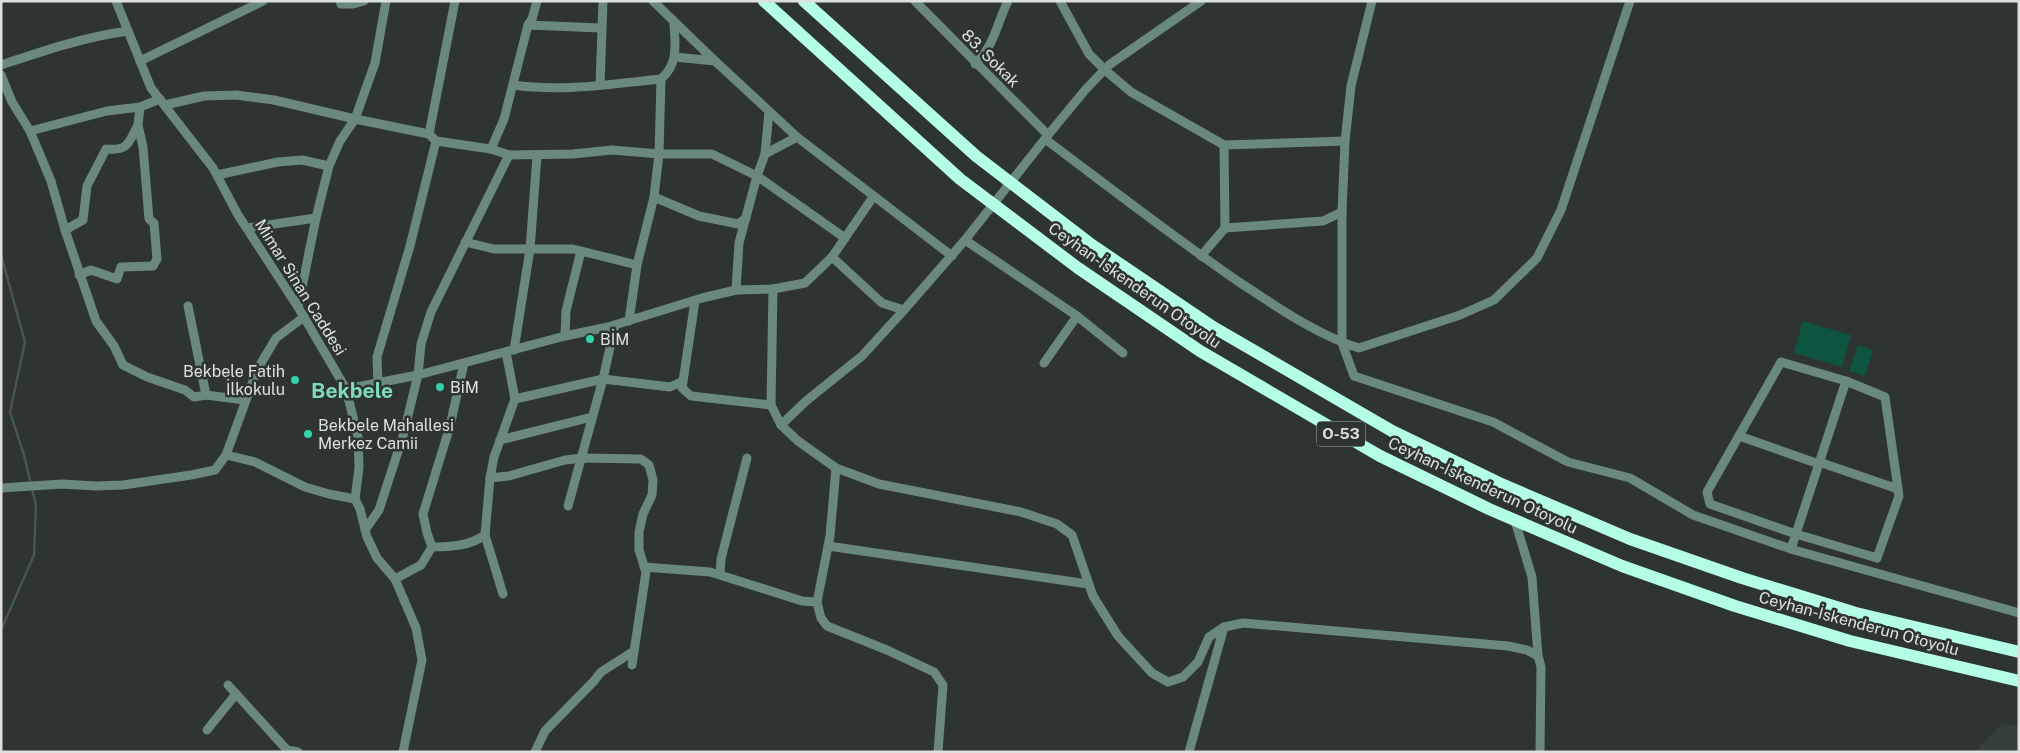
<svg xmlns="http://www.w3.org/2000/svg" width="2020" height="753" font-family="'Public Sans',sans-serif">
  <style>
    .built { fill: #33403b }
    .green { fill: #0d5441 }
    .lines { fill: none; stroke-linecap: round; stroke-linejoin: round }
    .stream { stroke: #455751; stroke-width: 2.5 }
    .minor { stroke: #6b887c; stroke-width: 9 }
    .highway { stroke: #b4fee3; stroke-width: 12 }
    .poi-dot { fill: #33d4a8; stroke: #2e3432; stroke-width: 2 }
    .labels { text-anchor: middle; stroke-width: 5; stroke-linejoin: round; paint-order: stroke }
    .shield { fill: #2e3432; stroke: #a7acaa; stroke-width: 1 }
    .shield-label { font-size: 15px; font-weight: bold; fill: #dbe0de }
    .street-label { font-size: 16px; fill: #dbe0de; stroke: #2e3432 }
    .poi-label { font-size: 16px; fill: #dbe0de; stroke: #2e3432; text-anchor: start }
    .district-label { font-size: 21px; font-weight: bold; fill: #7fdbbc; stroke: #2e3432 }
  </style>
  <rect width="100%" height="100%" fill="#2e3432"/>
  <polygon class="built" points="2003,723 2019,726 2019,752 1975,752"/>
  <g class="green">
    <polygon points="1803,321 1851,335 1842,367 1794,353"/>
    <polygon points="1858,345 1873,350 1865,376 1849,371"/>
  </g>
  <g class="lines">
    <g class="stream">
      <polyline points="1,255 25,342 10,412 24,455 31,484"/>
      <polyline points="1,630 34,555 36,505 32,489"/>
    </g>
    <g class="minor">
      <polyline points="116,1 151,88 213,168 238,215 298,307 346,389 358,437 359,468 355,499 360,509 367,537 377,558 395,579 416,628 422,660 403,752"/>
      <polyline points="340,1 341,4 353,4 364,1"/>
      <polyline points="653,1 715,61 797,137 952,256"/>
      <polyline points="915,1 1048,135"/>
      <polyline points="1060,1 1089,54 1105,70 1131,92 1224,145 1345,141"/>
      <polyline points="1372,1 1351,86 1345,141 1342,212 1342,343 1354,376 1493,422 1568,462 1630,478 1693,515 1794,550 2019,613"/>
      <polyline points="528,25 601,28"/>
      <polyline points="675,57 715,61"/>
      <polyline points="140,61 263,1"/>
      <path d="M975,64C996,43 996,25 1008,1"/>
      <path d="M1,65C43,51 84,37 128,31"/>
      <polyline points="1,75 12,102 30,131 51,181 65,230 96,321 114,346 123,365 147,377 185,390 194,397 206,395 245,400"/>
      <path d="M513,85C562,92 612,84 661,79"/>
      <polyline points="600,85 603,1"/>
      <polyline points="165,105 204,96 236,95 274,100 355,119 429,134 436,141 491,149 509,155 573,154 612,150 659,154 712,154 757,176 845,238"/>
      <polyline points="30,131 107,111 140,107 160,99"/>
      <polyline points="429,134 455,1"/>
      <path d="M1045,139C1109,187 1172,236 1239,282C1274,305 1318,336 1359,348L1460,315L1494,300L1537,258L1561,210L1630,1"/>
      <polyline points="491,149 504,119 528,25 532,19 537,1"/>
      <polyline points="765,154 797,137"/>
      <polyline points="217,175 278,162 302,160 329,166"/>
      <polyline points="654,197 699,216 738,224 746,218"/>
      <polyline points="247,228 316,218"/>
      <polyline points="1225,228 1323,221 1342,212"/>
      <path d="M65,230L83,220L87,186L106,149C129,151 128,143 138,125"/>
      <polyline points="965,240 1077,316 1123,353"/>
      <polyline points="465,242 494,249 573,249 637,265"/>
      <polyline points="1201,256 1225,228 1224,145"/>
      <polyline points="832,257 882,303 904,310"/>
      <polyline points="79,275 91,270 117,279 121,267 153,266 157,259 154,223 149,219 143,147 138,125 140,107"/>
      <polyline points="773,289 771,405 781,425 798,441 836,468 879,484 1021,512 1057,524 1072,535 1093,596 1118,636 1152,673 1168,682 1183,677 1198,662 1209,637 1224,627 1243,623 1508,646 1527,650 1538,656 1541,667 1540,752"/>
      <polyline points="736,290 739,243 757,176 765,154 769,112"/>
      <polyline points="695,301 682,388 691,396 771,405"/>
      <polyline points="188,306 206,395"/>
      <polyline points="298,307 316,218 329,166 340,141 355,119 375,63 386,1"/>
      <path d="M629,321L637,265L654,197L659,154L661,79C679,63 675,45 674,23"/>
      <polyline points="565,336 566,311 581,251"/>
      <polyline points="514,350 530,249 537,156"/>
      <polygon points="1781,362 1846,381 1885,397 1899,496 1877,558 1796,534 1710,504 1707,492"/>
      <polyline points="1044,363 1077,316"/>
      <polyline points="378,383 377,357 410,246 436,141"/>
      <polyline points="346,389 418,375 565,336 608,327 702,298 736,290 773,289 805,283 832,257 873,197"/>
      <polyline points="515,399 603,379 670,387 681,382"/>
      <polyline points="781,425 806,401 862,356 904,310 965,240 1048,135 1086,89 1109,65 1201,1"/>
      <polyline points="1739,436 1819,464"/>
      <polyline points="500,440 592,417"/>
      <polyline points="226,455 255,462 305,487 329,494 355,499"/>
      <polyline points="747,458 721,559 720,575 802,601 817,602"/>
      <polyline points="1819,462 1898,489"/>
      <polyline points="836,468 830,536 817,602 821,618 827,626 887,650 934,672 943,685 938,752"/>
      <polyline points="490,478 509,476 565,460 583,458 641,459 649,465 653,480 652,495 643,514 639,532 639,550 646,572 632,665"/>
      <polyline points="1,488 62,484 96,486 123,485 191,475 215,470 226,455 257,370 276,338 304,317"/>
      <polyline points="568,506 603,379 615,325"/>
      <polyline points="1515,521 1532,577 1538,656"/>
      <polyline points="365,530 379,510 403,436 418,375 421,344 431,312 509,155"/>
      <polyline points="828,546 1088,584"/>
      <polyline points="432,547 427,533 423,514 450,426 464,363"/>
      <polyline points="1791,549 1846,381"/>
      <polyline points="644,567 710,572 720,575"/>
      <path d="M395,579L421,565L432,547C450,547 470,546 485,535"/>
      <polyline points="503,594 485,535 490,478 494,457 515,399 506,352"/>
      <polyline points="228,685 287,750 298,752"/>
      <polyline points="207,730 236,694"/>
      <polyline points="535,752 545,731 594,681 601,672 634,651"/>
      <polyline points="1189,752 1224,627"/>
    </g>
    <g class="highway">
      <polyline points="764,1 960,179 1078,268 1200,351 1380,456 1489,509 1622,566 1735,606 1850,641 2019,681"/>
      <polyline points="804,1 976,156 1092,245 1213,327 1392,431 1499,483 1630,539 1742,578 1856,613 2019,652"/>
    </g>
  </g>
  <g class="poi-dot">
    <circle cx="590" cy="339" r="5"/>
    <circle cx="295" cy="380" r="5"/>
    <circle cx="440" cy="387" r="5"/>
    <circle cx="308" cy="434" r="5"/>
  </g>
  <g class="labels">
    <rect class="shield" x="1317" y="421.5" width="48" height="25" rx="4"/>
    <g class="shield-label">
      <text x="1341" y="439">O-53</text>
    </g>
    <g class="street-label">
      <text transform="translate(991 58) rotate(45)" y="6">83. Sokak</text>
      <text transform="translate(1135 285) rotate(35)" y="6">Ceyhan-İskenderun Otoyolu</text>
      <text transform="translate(301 287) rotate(58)" y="6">Mimar Sinan Caddesi</text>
      <text transform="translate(1483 485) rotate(25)" y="6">Ceyhan-İskenderun Otoyolu</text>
      <text transform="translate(1859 623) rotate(15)" y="6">Ceyhan-İskenderun Otoyolu</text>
    </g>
    <g class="poi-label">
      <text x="600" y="345">BİM</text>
      <text x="285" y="377" text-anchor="end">Bekbele Fatih<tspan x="285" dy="18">İlkokulu</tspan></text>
      <text x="450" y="393">BiM</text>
      <text x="318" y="431">Bekbele Mahallesi<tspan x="318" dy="18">Merkez Camii</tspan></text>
    </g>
    <g class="district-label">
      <text x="352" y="398">Bekbele</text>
    </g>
  </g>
  <rect width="2020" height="753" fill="none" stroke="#dbe0de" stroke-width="5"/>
</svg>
